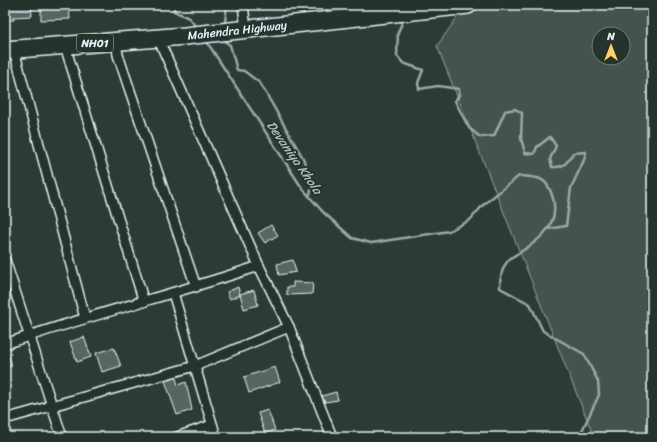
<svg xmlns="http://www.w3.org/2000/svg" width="657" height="442" font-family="Sriracha,sans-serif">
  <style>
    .green { fill: #45524e; stroke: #96a2a3; fill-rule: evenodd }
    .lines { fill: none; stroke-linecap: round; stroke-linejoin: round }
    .stream { stroke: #9da8a9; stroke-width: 2.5 }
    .building { fill: #596563; stroke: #e8f1f8 }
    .street-casing { stroke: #e8f1f8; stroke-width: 12 }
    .highway-casing { stroke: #e8f1f8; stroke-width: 20 }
    .street { stroke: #26332d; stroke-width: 9 }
    .highway { stroke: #26332d; stroke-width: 17 }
    .labels { text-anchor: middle; stroke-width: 4; stroke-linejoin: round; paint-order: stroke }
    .shield { fill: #26332d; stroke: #aeb8bb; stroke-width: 1 }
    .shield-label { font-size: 11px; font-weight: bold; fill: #e8f1f8 }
    .street-label { font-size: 12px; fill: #e8f1f8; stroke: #26332d }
    .water-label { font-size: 13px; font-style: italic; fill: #b0babd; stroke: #26332d }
  </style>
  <rect width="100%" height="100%" fill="#2e3b35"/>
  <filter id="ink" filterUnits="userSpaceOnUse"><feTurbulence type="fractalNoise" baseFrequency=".025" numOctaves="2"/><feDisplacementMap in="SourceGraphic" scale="8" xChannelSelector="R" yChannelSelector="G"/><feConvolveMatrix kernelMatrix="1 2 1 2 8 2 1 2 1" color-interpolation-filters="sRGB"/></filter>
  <g filter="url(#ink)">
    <path class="green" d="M466,5H652V437H594L437,46ZM599,34H623V58H599Z"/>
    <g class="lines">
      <g class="stream">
        <polyline points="174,5 174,11 189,18 197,28"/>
        <path d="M402,23L398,32L397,56L403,63L423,70L418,83L419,89L438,86L459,89V95L455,101L469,128L480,137L494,136L505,111L515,109L522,113L521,138L525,153L534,154L537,147L550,137L556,146L550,159L552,167C564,168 568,162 573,153L586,152L584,160L571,188L566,226L548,229"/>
        <polyline points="222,25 225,22 227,5"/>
        <polyline points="221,39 230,45 237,70 244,71 260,83 303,158 313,186 309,196"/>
        <path d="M207,42L302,188L323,212L352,238L371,243L449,231L470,220L483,205L519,176C537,177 546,176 552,195C561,221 543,238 522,251C518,254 510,257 507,262C501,269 500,279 500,288L530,304L543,331L584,354L598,381L599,395L579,437"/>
      </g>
    </g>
    <g class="building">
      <polygon points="5,5 31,5 32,16 13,17 14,20 5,20"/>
      <polygon points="41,9 69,9 70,19 41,20"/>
      <polygon points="271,225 278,235 265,243 258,233"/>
      <polygon points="293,260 296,272 279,275 277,264"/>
      <polygon points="293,282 313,283 312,294 287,295 287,287 293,287"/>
      <polygon points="238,287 240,295 230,299 227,292"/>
      <polygon points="254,290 258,305 244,309 240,294"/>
      <polygon points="84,337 91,357 77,362 70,342"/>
      <polygon points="114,348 121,366 102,372 96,353"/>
      <polygon points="5,350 7,350 12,366 5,368"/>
      <polygon points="275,367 280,382 249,393 244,377"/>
      <polygon points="176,378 178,385 186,382 192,410 177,415 165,381"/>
      <polygon points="336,392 338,400 325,402 322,396"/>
      <polygon points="268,410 275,430 265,434 258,413"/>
    </g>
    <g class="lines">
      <defs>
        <g id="street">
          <polyline points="243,5 246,29"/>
          <polyline points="158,38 259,266 289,327 332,437"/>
          <polyline points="116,41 118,55 196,287"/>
          <polyline points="65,46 144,302"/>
          <polyline points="14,50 85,318"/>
          <polyline points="5,260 62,437"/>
          <polyline points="173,293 216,437"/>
          <path d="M5,344C89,315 175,294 259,266"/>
          <polyline points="5,419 195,366 289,327"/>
          <polyline points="177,437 212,425"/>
        </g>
        <g id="highway">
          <path id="s1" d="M5,50L185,36L468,5"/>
        </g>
      </defs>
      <use href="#street" class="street-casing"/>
      <use href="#highway" class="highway-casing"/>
      <use href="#street" class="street"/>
      <use href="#highway" class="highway"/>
    </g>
  </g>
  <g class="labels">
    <rect class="shield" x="77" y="34" width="36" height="18" rx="3"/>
    <g class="shield-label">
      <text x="95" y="47">NH01</text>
    </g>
    <g class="street-label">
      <text dy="4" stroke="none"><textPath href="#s1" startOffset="233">Mahendra Highway</textPath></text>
    </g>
    <g class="water-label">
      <text transform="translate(295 157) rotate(55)" y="5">Devaniya Khola</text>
    </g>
  </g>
  <rect width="657" height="442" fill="none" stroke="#26332d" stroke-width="20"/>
  <rect x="10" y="10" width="637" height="422" fill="none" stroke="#e8f1f8" stroke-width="1.5" filter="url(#ink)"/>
  <g transform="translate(611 46)"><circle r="19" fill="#26332d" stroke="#747f7e"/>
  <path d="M0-3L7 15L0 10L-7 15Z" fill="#ffd166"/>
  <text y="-6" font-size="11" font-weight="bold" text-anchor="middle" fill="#e8f1f8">N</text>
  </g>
</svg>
